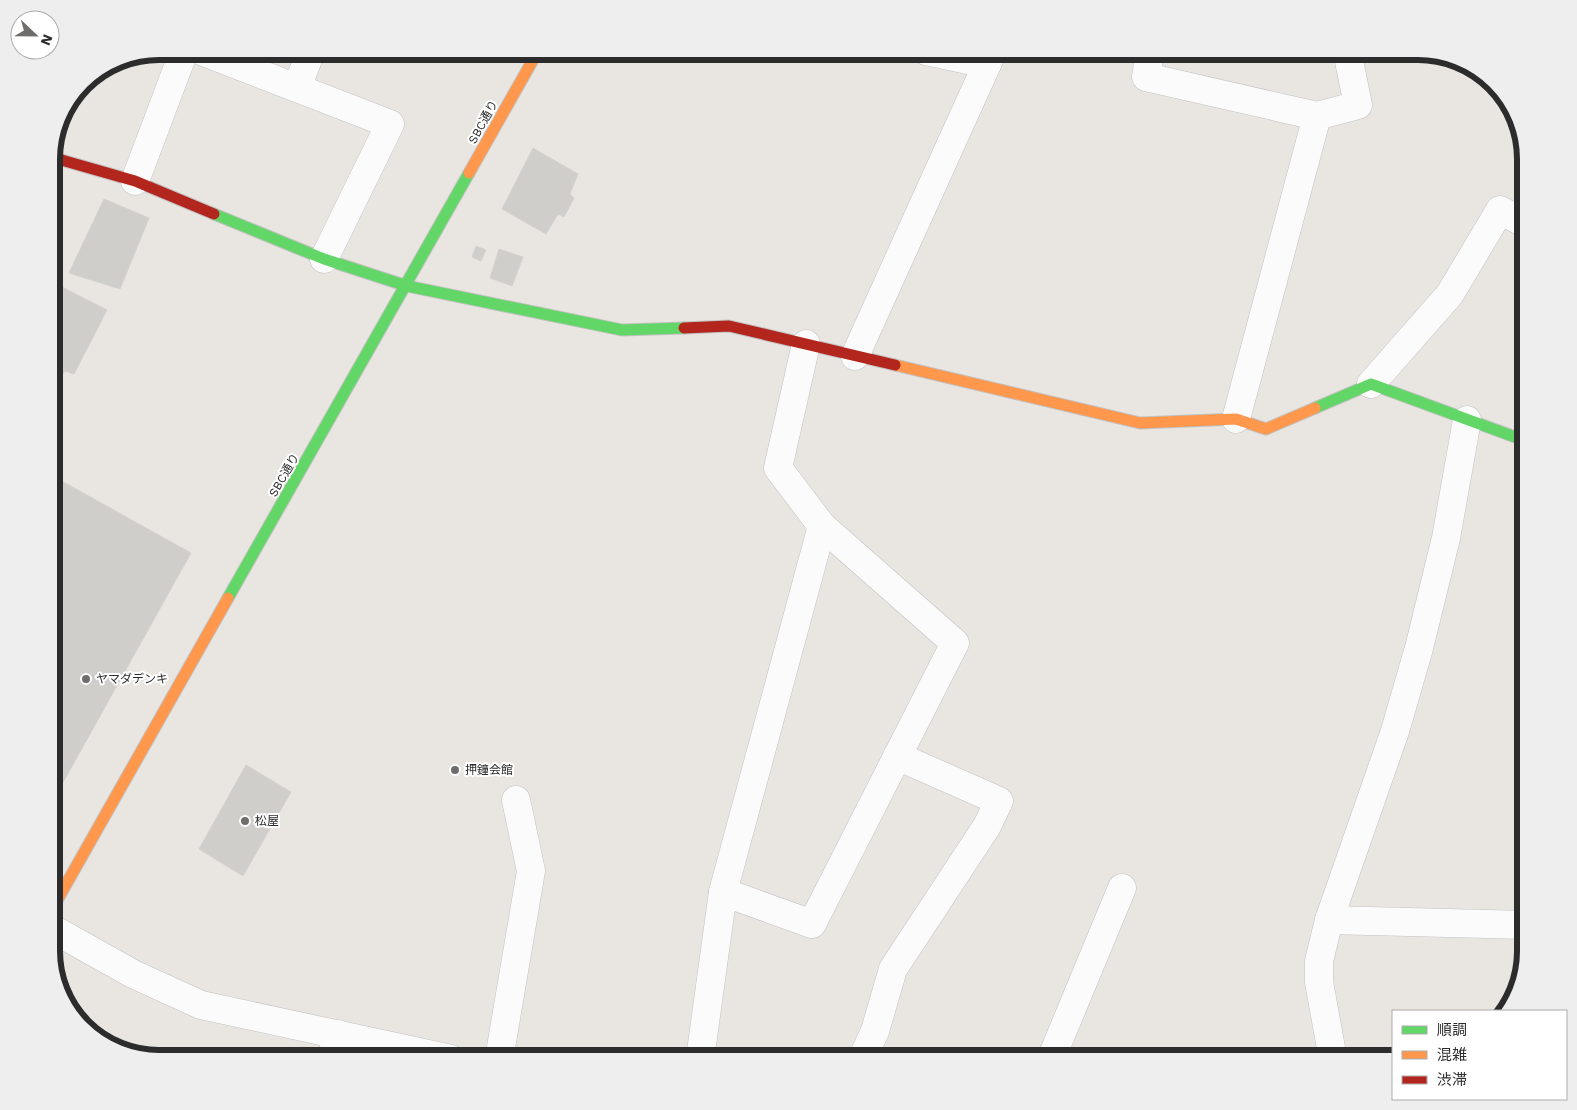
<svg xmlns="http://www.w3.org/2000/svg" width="1577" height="1110" font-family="'Work Sans','Noto Sans JP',sans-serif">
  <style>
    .building { fill: #d0cecb; stroke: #d4d2ce }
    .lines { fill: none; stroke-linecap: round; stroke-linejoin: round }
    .street-casing { stroke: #c3c2c2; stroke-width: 29 }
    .fast-casing { stroke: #c3c2c2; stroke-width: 13 }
    .slow-casing { stroke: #c3c2c2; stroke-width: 13 }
    .jam-casing { stroke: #c3c2c2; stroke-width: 13 }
    .street { stroke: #fcfbfb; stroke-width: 28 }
    .fast { stroke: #63d668; stroke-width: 11 }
    .slow { stroke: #ff974d; stroke-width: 11 }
    .jam { stroke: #b3261e; stroke-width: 11 }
    .poi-dot { fill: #6e6d6c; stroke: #fff; stroke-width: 2 }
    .labels { text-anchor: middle; stroke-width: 4; stroke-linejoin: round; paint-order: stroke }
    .street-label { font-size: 12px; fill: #2c2c2c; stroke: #fff }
    .poi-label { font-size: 12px; fill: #2c2c2c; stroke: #fff; text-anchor: start }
    .rim { fill: none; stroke: #2c2c2c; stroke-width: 6 }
  </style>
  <rect width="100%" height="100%" fill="#e9e6e2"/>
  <g class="building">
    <polygon points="533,148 578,174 570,194 574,198 564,217 558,214 546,234 502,209"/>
    <polygon points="104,199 149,218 120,289 69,273"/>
    <polygon points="476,246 486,250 481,261 472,257"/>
    <polygon points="499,249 523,257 512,286 490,278"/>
    <polygon points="58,285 107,310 74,374 65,371 58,380 51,377 51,296"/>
    <polygon points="51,475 191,553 51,804"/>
    <polygon points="246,765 291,792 243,876 199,849"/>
  </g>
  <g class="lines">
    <defs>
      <g id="street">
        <polyline points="201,51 390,124 324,259"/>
        <polyline points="926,51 987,64"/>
        <polyline points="1150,51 1146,77 1317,116"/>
        <polyline points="297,88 311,51"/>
        <polyline points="135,181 184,51"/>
        <polyline points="855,356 993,51"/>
        <polyline points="1371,384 1450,294 1500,210 1526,224"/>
        <polyline points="1236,419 1317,116 1358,105 1347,51"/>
        <polyline points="723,892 822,526"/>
        <polyline points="1329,920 1526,925"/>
        <polyline points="51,928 133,974 201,1005 451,1059"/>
        <polyline points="331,1059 338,1034"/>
        <polyline points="499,1059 531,871 516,800"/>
        <polyline points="700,1059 723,892 812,924 955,643 822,526 778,468 806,344"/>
        <polyline points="862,1059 875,1031 893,969 987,826 999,801 897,756"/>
        <polyline points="1051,1059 1122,888"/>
        <polyline points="1333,1059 1319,982 1319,961 1329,920 1395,731 1419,648 1446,538 1467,420"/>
      </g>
      <g id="fast">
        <polyline points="214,214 324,259 407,286 622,330 684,328"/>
        <polyline points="1315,408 1371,384 1526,441"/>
        <polyline points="228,598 469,173"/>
      </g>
      <g id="slow">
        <polyline points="469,173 538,51"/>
        <polyline points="895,365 1140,423 1236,419 1266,429 1315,408"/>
        <polyline points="51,911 228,598"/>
      </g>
      <g id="jam">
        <polyline points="51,157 135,181 214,214"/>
        <polyline points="684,328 729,326 895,365"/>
      </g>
    </defs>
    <use href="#street" class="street-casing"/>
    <use href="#fast" class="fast-casing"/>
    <use href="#slow" class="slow-casing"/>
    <use href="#jam" class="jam-casing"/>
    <use href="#street" class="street"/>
    <use href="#fast" class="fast"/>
    <use href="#slow" class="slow"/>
    <use href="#jam" class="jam"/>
  </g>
  <g class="poi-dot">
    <circle cx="86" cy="679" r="5"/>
    <circle cx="455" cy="770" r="5"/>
    <circle cx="245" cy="821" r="5"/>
  </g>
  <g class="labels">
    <g class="street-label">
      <text transform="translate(483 122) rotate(-61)" y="4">SBC通り</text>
      <text transform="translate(284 475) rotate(-60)" y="4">SBC通り</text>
    </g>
    <g class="poi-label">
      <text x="96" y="683">ヤマダデンキ</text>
      <text x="465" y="774">押鐘会館</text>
      <text x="255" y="825">松屋</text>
    </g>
  </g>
  <path d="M0 0H1577V1110H0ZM159 60H1418A99 99 0 0 1 1517 159V951A99 99 0 0 1 1418 1050H159A99 99 0 0 1 60 951V159A99 99 0 0 1 159 60Z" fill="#eee" fill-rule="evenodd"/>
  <path class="rim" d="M159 60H1418A99 99 0 0 1 1517 159V951A99 99 0 0 1 1418 1050H159A99 99 0 0 1 60 951V159A99 99 0 0 1 159 60Z"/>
  <rect x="1392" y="1010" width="175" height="90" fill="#ffffff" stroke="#ababab"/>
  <rect x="1402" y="1026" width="25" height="8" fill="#63d668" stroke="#ababab"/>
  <text x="1437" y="1035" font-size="15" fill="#2c2c2c">順調</text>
  <rect x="1402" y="1051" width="25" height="8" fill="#ff974d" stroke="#ababab"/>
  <text x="1437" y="1060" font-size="15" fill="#2c2c2c">混雑</text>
  <rect x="1402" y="1076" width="25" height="8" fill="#b3261e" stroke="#ababab"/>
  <text x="1437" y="1085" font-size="15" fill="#2c2c2c">渋滞</text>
  <g transform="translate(35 35) rotate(112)"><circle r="24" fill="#ffffff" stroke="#ababab"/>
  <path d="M0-4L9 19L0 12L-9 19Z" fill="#6e6d6c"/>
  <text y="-8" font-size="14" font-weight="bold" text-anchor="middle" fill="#2c2c2c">N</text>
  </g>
</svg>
